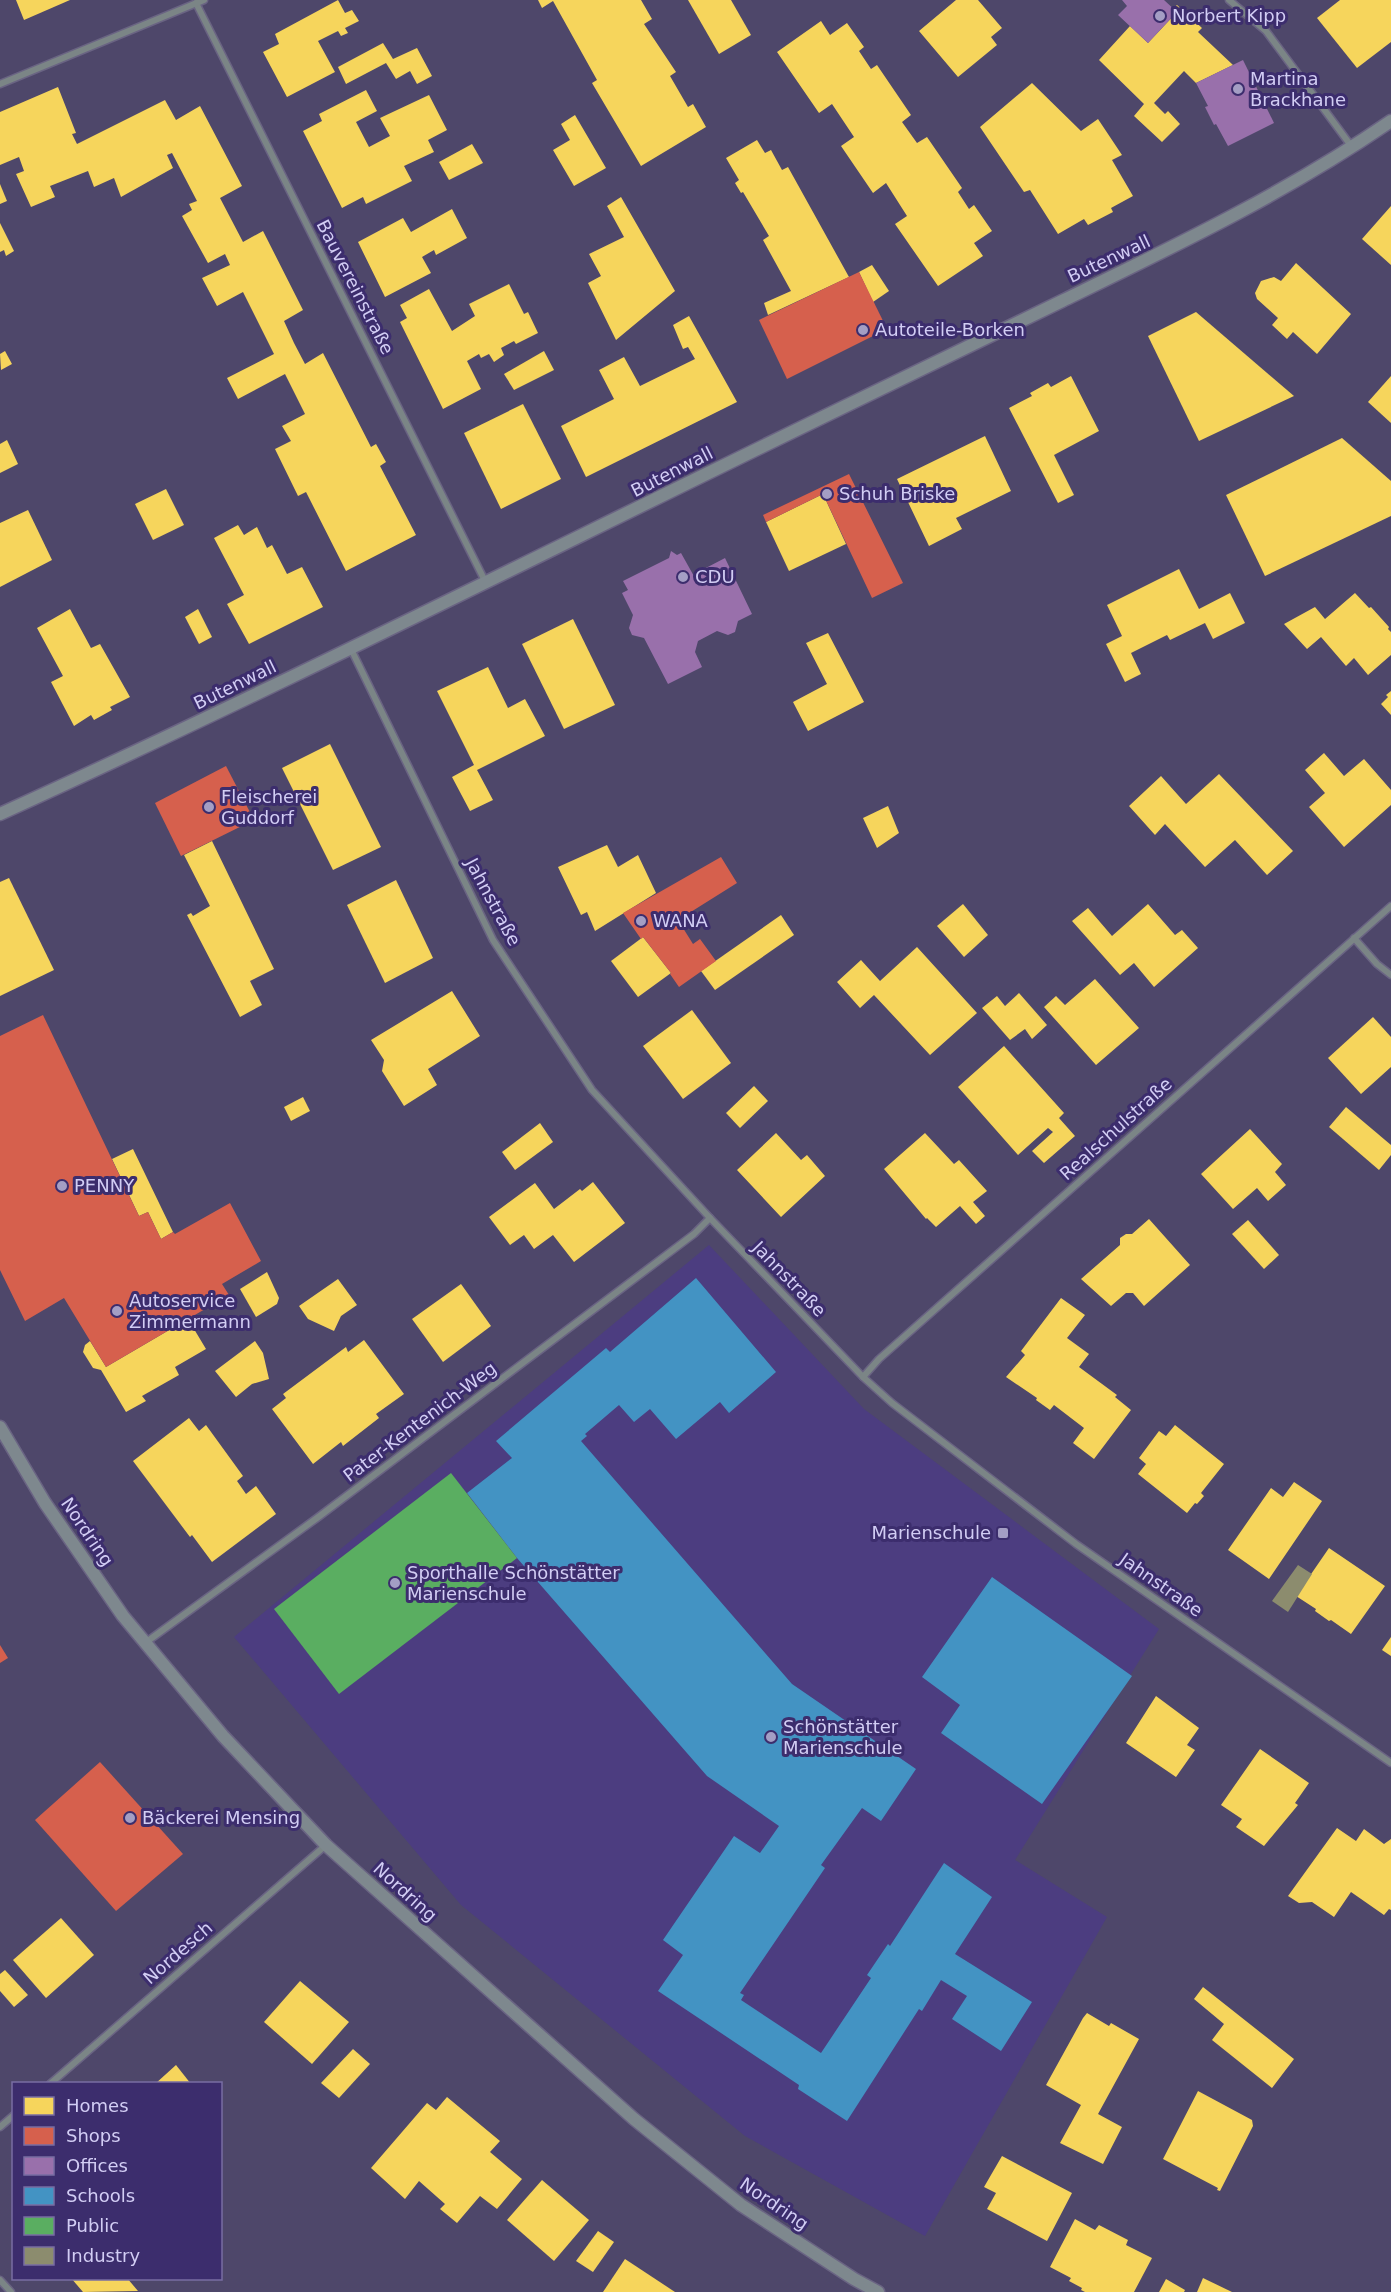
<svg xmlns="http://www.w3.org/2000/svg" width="1391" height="2292" font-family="'DejaVu Sans',sans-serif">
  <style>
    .built { fill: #4c3d80 }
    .homes { fill: #f6d55c }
    .shops { fill: #d6604d }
    .offices { fill: #9970ab }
    .schools { fill: #4393c3 }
    .public { fill: #5aae61 }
    .industry { fill: #8c8c6e }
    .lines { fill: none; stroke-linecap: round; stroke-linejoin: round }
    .minor-casing { stroke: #6a6483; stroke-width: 9 }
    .secondary-casing { stroke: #6a6483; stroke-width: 15 }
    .minor { stroke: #7b8586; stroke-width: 6 }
    .secondary { stroke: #7e888e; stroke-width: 12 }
    .poi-dot { fill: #a49ec4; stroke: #3c2d6d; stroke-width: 2 }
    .labels { text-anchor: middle; stroke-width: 6; stroke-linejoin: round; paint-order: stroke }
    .poi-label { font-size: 18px; fill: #d2cdf4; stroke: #3c2d6d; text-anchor: start }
    .street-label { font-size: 18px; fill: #d2cdf4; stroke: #3c2d6d }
  </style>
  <rect width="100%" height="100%" fill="#4e476a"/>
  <polygon class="built" points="709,1245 864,1409 1159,1629 1015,1860 1107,1917 925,2236 745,2136 461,1905 234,1637"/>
  <g class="homes">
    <polygon points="16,0 70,0 24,20"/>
    <polygon points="338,0 345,13 352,10 359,21 345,28 348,33 341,36 338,31 318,41 335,72 287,97 263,52 279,44 275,34"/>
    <polygon points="538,0 641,0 652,19 644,24 676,72 670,76 688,107 693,104 706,127 641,166 592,83 597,80 553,1 542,8"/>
    <polygon points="688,0 731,0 751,35 719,54"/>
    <polygon points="956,0 978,0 1002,28 991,37 997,45 958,77 919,31"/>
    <polygon points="1340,0 1391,0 1391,42 1357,68 1317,18"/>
    <polygon points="1177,5 1202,28 1198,32 1233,65 1196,83 1184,71 1154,103 1165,114 1168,111 1180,124 1162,142 1134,116 1144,104 1099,60 1130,26 1148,43 1177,12 1173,9"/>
    <polygon points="821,21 830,35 847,23 864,47 859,51 871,69 877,65 911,115 902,122 917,143 927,137 962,188 958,192 969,209 974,205 992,231 974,243 983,256 938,286 895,224 907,216 886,183 873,193 841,146 854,137 832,104 819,113 777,52"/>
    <polygon points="383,43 393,59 417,48 432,76 417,84 410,71 396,79 386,63 346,84 338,67"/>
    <polygon points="1032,83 1081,131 1098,119 1122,155 1112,160 1133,196 1111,208 1113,212 1088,225 1084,219 1058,234 1030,190 1024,192 980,127"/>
    <polygon points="58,87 76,133 72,134 77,144 165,100 176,120 200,106 242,186 220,198 243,242 263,231 303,310 284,321 294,343 305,364 323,353 371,447 376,444 386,462 380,466 416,535 346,571 306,492 298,496 275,449 291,441 282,426 305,414 285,374 238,399 227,378 274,354 243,292 217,306 202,278 230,265 225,254 208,263 182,216 192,210 189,204 197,201 172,153 167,155 173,168 121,197 114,178 94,187 88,171 50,186 55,197 31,207 16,174 24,171 19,157 0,165 0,112"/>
    <polygon points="366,90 377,111 356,122 369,147 390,136 380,118 429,95 447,130 428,140 434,152 404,166 412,181 366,204 363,197 342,208 303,131 322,121 319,114"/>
    <polygon points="575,115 606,168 574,186 553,150 570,140 561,124"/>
    <polygon points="757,140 765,153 771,150 782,170 788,167 849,277 768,315 764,303 791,291 763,240 769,236 743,192 741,193 735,183 739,180 726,158"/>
    <polygon points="472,144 483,163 449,180 439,162"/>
    <polygon points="0,184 7,201 0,204"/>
    <polygon points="621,197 675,291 616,340 588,283 601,276 589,254 624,237 607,206"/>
    <polygon points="1391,206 1391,265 1362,239"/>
    <polygon points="452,209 467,238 436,255 434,250 422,257 431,273 385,297 358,242 403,218 411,232"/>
    <polygon points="0,223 14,251 6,256 4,250 0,252"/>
    <polygon points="1296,263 1351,314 1317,354 1293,332 1287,339 1272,325 1278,318 1257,299 1255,293 1261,281 1274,277 1281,281"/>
    <polygon points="872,265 889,291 873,302 859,272"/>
    <polygon points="509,284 524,314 528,312 538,333 516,344 514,341 501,348 504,355 494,362 489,354 481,358 479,354 467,361 481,389 443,409 400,322 407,318 400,305 429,289 452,331 475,316 469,304"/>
    <polygon points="1196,312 1294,396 1199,441 1148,336"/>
    <polygon points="689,316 737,402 586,477 561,426 614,399 599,370 624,357 640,386 695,359 688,347 683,349 673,325"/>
    <polygon points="5,351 12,364 1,370 0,354"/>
    <polygon points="544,351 554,370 514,390 504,374"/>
    <polygon points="1071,376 1099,431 1054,455 1074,495 1058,503 1009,408 1032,396 1030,393 1048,383 1051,387"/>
    <polygon points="1391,376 1391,423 1368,402"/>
    <polygon points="523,404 561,479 501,509 464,433"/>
    <polygon points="985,436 1011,491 956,518 962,529 929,546 897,479"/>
    <polygon points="1342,438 1391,481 1391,516 1265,576 1226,495"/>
    <polygon points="7,440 18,464 0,473 0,444"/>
    <polygon points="166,489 184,525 153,540 135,504"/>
    <polygon points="823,494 846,544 789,571 766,522"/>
    <polygon points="28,510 52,560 0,587 0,523"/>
    <polygon points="238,525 244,535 257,527 267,548 272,545 287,574 302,567 323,607 249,644 227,604 244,595 214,538"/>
    <polygon points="1179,569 1199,609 1230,593 1245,623 1213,639 1205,623 1170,640 1167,635 1131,653 1141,674 1125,682 1106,644 1122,636 1107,605"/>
    <polygon points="1355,593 1369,608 1371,607 1389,627 1388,629 1391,632 1391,655 1368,675 1354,658 1346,666 1321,637 1307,649 1284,624 1315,607 1325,619"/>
    <polygon points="70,609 91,648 100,644 130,697 110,707 112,710 94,720 91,715 74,726 51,682 63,676 37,628"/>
    <polygon points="198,609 212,637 199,644 185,617"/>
    <polygon points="573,619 615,705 564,729 522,644"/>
    <polygon points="828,633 864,702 808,731 793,702 827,684 806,643"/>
    <polygon points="488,667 508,708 525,699 545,736 477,770 493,800 470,811 452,777 474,765 437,691"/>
    <polygon points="1391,691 1391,715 1381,704 1388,697 1386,695"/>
    <polygon points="330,744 381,847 333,870 282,768"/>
    <polygon points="1324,753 1344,776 1364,759 1391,790 1391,805 1344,847 1309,807 1325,793 1305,770"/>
    <polygon points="1219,774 1293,851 1267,875 1235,840 1205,867 1165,824 1155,835 1129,806 1161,776 1186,804"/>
    <polygon points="888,806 899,833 877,848 863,818"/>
    <polygon points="212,841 274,969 250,981 262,1005 240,1017 187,915 191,913 193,916 210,906 184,855"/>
    <polygon points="607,845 618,867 638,855 656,893 595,931 587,912 581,915 558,867"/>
    <polygon points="9,878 54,970 0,996 0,882"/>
    <polygon points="396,880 433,958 385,983 347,905"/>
    <polygon points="963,904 988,935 964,957 937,926"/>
    <polygon points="1148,904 1175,935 1182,930 1198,948 1154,987 1134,963 1120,975 1072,921 1088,908 1112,936"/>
    <polygon points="781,915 794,935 715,990 701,971"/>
    <polygon points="643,937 671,973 638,997 611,961"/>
    <polygon points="917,947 977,1013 930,1055 874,995 860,1008 837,982 861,960 880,981"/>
    <polygon points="1095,979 1139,1028 1096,1065 1044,1007 1056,996 1065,1005"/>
    <polygon points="452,991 480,1036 428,1069 437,1085 404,1106 382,1071 384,1060 371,1040"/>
    <polygon points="1019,993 1047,1025 1032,1039 1025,1029 1010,1040 982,1008 997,996 1005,1006"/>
    <polygon points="692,1010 731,1063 683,1099 643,1046"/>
    <polygon points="1373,1017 1391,1037 1391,1067 1361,1094 1328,1058"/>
    <polygon points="1004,1046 1064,1113 1059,1118 1075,1136 1044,1163 1032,1151 1053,1132 1048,1128 1018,1155 958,1087"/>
    <polygon points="754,1086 768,1101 740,1128 726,1113"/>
    <polygon points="303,1097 310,1111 291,1121 284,1107"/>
    <polygon points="1346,1107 1391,1145 1391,1155 1379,1170 1329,1127"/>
    <polygon points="540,1123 553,1142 515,1170 502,1152"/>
    <polygon points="1250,1129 1282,1164 1275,1172 1286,1185 1268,1201 1257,1188 1233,1209 1201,1174"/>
    <polygon points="776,1133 801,1160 807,1155 825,1176 781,1217 737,1170"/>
    <polygon points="925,1133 954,1164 959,1160 987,1191 973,1202 985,1216 976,1224 960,1206 936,1227 927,1218 926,1219 884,1169"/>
    <polygon points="133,1149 173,1232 161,1239 148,1212 139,1216 112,1159"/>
    <polygon points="593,1182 625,1223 574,1262 553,1235 534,1249 524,1235 510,1245 489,1217 535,1183 554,1209 580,1189 582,1191"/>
    <polygon points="1149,1219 1190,1265 1144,1306 1133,1293 1126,1293 1111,1306 1081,1279 1120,1245 1120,1238 1126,1234 1132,1234"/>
    <polygon points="1248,1220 1279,1255 1264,1269 1232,1234"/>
    <polygon points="267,1272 279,1298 277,1304 256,1317 240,1289"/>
    <polygon points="338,1279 357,1305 341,1316 334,1331 308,1319 299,1306"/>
    <polygon points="461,1284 491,1326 443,1362 412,1319"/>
    <polygon points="1061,1298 1085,1315 1067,1338 1089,1354 1079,1367 1117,1395 1115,1397 1131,1410 1094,1459 1073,1443 1084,1428 1054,1405 1050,1410 1036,1400 1037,1398 1006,1377 1025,1355 1021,1351"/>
    <polygon points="188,1319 206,1349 175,1367 179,1375 142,1396 146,1401 126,1412 101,1370 93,1368 83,1352 85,1345 90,1341 106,1367"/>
    <polygon points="364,1340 404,1394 376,1414 379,1418 343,1446 341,1442 313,1464 272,1409 286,1398 283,1394 346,1347 348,1352"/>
    <polygon points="255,1341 263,1353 269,1379 252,1384 236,1397 215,1371"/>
    <polygon points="189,1418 199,1431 206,1425 243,1476 237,1481 246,1494 256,1486 276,1514 212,1562 192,1535 190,1537 133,1461"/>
    <polygon points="1175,1425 1224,1464 1201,1493 1204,1496 1197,1504 1195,1503 1187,1513 1138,1474 1146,1464 1139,1458 1159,1431 1166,1436"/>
    <polygon points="1294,1482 1322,1501 1269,1579 1228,1550 1271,1488 1283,1497"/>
    <polygon points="1329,1548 1385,1586 1351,1634 1331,1620 1329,1621 1315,1611 1316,1609 1296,1596"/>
    <polygon points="1391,1637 1391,1656 1382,1650"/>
    <polygon points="1156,1696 1199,1728 1187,1745 1195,1750 1176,1777 1126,1743"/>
    <polygon points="1260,1749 1309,1783 1295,1803 1298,1805 1264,1846 1236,1827 1242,1819 1221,1805"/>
    <polygon points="1337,1828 1356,1841 1364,1829 1384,1844 1391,1839 1391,1910 1389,1909 1384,1915 1351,1892 1334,1917 1312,1902 1299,1903 1288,1896"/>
    <polygon points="61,1918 94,1955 46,1998 13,1960"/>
    <polygon points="5,1970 28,1995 14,2007 0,1991 0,1974"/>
    <polygon points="300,1981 349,2022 312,2064 264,2022"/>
    <polygon points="1203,1987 1294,2059 1272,2088 1212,2040 1224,2024 1194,1999"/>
    <polygon points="1087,2013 1109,2026 1111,2023 1139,2039 1098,2114 1122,2127 1103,2164 1060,2143 1081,2105 1046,2085 1083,2018"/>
    <polygon points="353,2049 370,2064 339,2098 321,2083"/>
    <polygon points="176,2065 191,2084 155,2084"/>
    <polygon points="1198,2091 1252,2120 1253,2126 1220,2191 1217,2190 1218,2188 1163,2159"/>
    <polygon points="447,2097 500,2141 490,2152 522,2179 497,2209 480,2196 457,2223 440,2209 445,2204 419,2181 405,2199 371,2168 427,2103 436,2110"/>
    <polygon points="1002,2156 1072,2193 1047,2241 987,2209 996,2193 984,2187"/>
    <polygon points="542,2180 589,2220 554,2261 507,2220"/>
    <polygon points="1075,2219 1095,2230 1099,2225 1128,2240 1126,2245 1152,2258 1134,2292 1085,2292 1081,2290 1082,2288 1069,2281 1071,2278 1050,2267"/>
    <polygon points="598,2231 614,2242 593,2272 576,2261"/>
    <polygon points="625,2259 675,2292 603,2292"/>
    <polygon points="71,2278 127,2278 138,2291 83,2292"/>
    <polygon points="1203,2278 1232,2292 1197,2292"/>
    <polygon points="1166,2279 1185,2290 1184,2292 1159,2292"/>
  </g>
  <g class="shops">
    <polygon points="859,272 887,329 787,379 759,320"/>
    <polygon points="849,474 903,583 872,598 823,494 766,522 763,515"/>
    <polygon points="226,766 254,820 181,856 155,803"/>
    <polygon points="721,857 737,883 678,920 693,944 700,939 716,961 679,987 670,974 671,973 643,937 641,939 623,913"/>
    <polygon points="43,1015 139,1216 148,1212 161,1239 173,1232 175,1234 230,1203 261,1261 222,1284 229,1295 106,1367 64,1298 25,1321 0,1270 0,1036"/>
    <polygon points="0,1645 8,1658 0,1663"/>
    <polygon points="100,1762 183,1854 116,1911 35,1820"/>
  </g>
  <g class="offices">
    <polygon points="1122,0 1164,0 1177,12 1148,43 1118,15 1127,6"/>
    <polygon points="1243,60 1274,123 1228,146 1216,124 1214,125 1205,107 1208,106 1196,83"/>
    <polygon points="671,551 677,555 681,553 695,578 700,579 702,570 725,558 752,614 738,621 735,632 728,635 717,631 698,641 695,652 702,667 668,684 644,638 632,635 629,628 633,615 622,593 628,590 623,581 669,558"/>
  </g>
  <g class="schools">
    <polygon points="696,1278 776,1372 729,1413 720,1402 676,1439 650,1409 634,1422 619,1405 585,1434 587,1436 581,1441 792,1684 916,1769 881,1821 862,1808 821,1865 825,1868 740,1993 744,1995 741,2000 821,2053 871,1978 867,1975 888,1944 890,1946 944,1863 992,1897 955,1954 1032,2002 1001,2051 952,2019 967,1996 941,1980 922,2011 919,2009 847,2121 798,2089 799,2085 658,1991 683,1955 663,1940 734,1836 760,1853 779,1826 707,1776 517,1558 467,1493 512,1458 496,1441 606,1348 610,1352"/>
    <polygon points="992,1577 1132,1676 1042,1804 941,1733 960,1705 922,1677"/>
  </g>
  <polygon class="public" points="451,1473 517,1558 339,1694 274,1609"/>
  <polygon class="industry" points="1298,1565 1312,1574 1288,1612 1272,1601"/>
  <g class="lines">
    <defs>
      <g id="minor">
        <polyline points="1229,0 1266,31 1352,147"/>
        <polyline points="196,3 486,583"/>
        <polyline points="0,84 204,0"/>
        <polyline points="351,649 493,940 592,1090 710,1218 863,1377 892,1403 1076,1544 1391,1763"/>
        <polyline points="1354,938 1377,964 1391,975"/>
        <polyline points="863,1377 879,1359 1391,906"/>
        <polyline points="145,1643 317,1518 694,1234 710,1218"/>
        <polyline points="50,2084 326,1845"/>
        <polyline points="0,2127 14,2115"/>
        <polyline points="0,2280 11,2292"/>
      </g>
      <g id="secondary">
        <path d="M0,814C277,688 549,550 823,417C903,378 983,339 1062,301C1175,246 1288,192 1391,121"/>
        <polyline points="0,1427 45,1503 123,1616 223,1736 326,1845 634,2119 741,2205 854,2279 878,2292"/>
      </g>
    </defs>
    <use href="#minor" class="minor-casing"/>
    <use href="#secondary" class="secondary-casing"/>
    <use href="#minor" class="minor"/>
    <use href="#secondary" class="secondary"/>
  </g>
  <g class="poi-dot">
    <circle cx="1160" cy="16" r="6"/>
    <circle cx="1238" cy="89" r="6"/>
    <circle cx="863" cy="330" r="6"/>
    <circle cx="827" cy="494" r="6"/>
    <circle cx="683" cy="577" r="6"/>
    <circle cx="209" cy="807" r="6"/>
    <circle cx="641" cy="921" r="6"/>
    <circle cx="62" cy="1186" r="6"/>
    <circle cx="117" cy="1311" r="6"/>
    <rect x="997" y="1527" width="12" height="12" rx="3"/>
    <circle cx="395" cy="1583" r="6"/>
    <circle cx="771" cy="1737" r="6"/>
    <circle cx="130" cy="1818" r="6"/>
  </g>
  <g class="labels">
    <g class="poi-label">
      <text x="1172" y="22">Norbert Kipp</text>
      <text x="1250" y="85">Martina<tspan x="1250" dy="21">Brackhane</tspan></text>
      <text x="875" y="336">Autoteile-Borken</text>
      <text x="839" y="500">Schuh Briske</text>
      <text x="695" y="583">CDU</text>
      <text x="221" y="803">Fleischerei<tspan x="221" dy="21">Guddorf</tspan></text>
      <text x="653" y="927">WANA</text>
      <text x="74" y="1192">PENNY</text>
      <text x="129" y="1307">Autoservice<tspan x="129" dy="21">Zimmermann</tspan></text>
      <text x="991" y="1539" text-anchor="end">Marienschule</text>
      <text x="407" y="1579">Sporthalle Schönstätter<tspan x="407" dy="21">Marienschule</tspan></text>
      <text x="783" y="1733">Schönstätter<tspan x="783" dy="21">Marienschule</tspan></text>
      <text x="142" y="1824">Bäckerei Mensing</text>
    </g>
    <g class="street-label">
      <text transform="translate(1109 259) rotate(-25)" y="6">Butenwall</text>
      <text transform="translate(355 287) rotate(63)" y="6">Bauvereinstraße</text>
      <text transform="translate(672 472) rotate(-27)" y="6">Butenwall</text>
      <text transform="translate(235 685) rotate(-26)" y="6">Butenwall</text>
      <text transform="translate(493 902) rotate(62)" y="6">Jahnstraße</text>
      <text transform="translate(1116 1129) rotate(-42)" y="6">Realschulstraße</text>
      <text transform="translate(789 1279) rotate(46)" y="6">Jahnstraße</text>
      <text transform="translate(420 1422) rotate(-37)" y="6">Pater-Kentenich-Weg</text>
      <text transform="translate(87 1532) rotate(56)" y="6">Nordring</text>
      <text transform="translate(1161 1585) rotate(35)" y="6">Jahnstraße</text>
      <text transform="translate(405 1892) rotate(42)" y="6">Nordring</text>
      <text transform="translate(178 1953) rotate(-41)" y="6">Nordesch</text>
      <text transform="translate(774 2204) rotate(34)" y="6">Nordring</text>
    </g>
  </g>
  <rect x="12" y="2082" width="210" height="198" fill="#3c2d6d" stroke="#786da3" stroke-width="1.5"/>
  <rect x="24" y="2097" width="30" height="18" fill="#f6d55c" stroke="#786da3" stroke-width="1.5"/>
  <text x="66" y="2112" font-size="18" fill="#d2cdf4">Homes</text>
  <rect x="24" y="2127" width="30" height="18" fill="#d6604d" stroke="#786da3" stroke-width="1.5"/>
  <text x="66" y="2142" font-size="18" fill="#d2cdf4">Shops</text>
  <rect x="24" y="2157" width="30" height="18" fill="#9970ab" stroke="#786da3" stroke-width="1.5"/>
  <text x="66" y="2172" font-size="18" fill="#d2cdf4">Offices</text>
  <rect x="24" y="2187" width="30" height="18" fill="#4393c3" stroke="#786da3" stroke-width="1.5"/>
  <text x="66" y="2202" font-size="18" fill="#d2cdf4">Schools</text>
  <rect x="24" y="2217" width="30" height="18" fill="#5aae61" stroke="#786da3" stroke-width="1.5"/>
  <text x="66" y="2232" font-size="18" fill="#d2cdf4">Public</text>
  <rect x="24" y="2247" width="30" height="18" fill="#8c8c6e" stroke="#786da3" stroke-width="1.5"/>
  <text x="66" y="2262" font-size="18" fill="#d2cdf4">Industry</text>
</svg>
